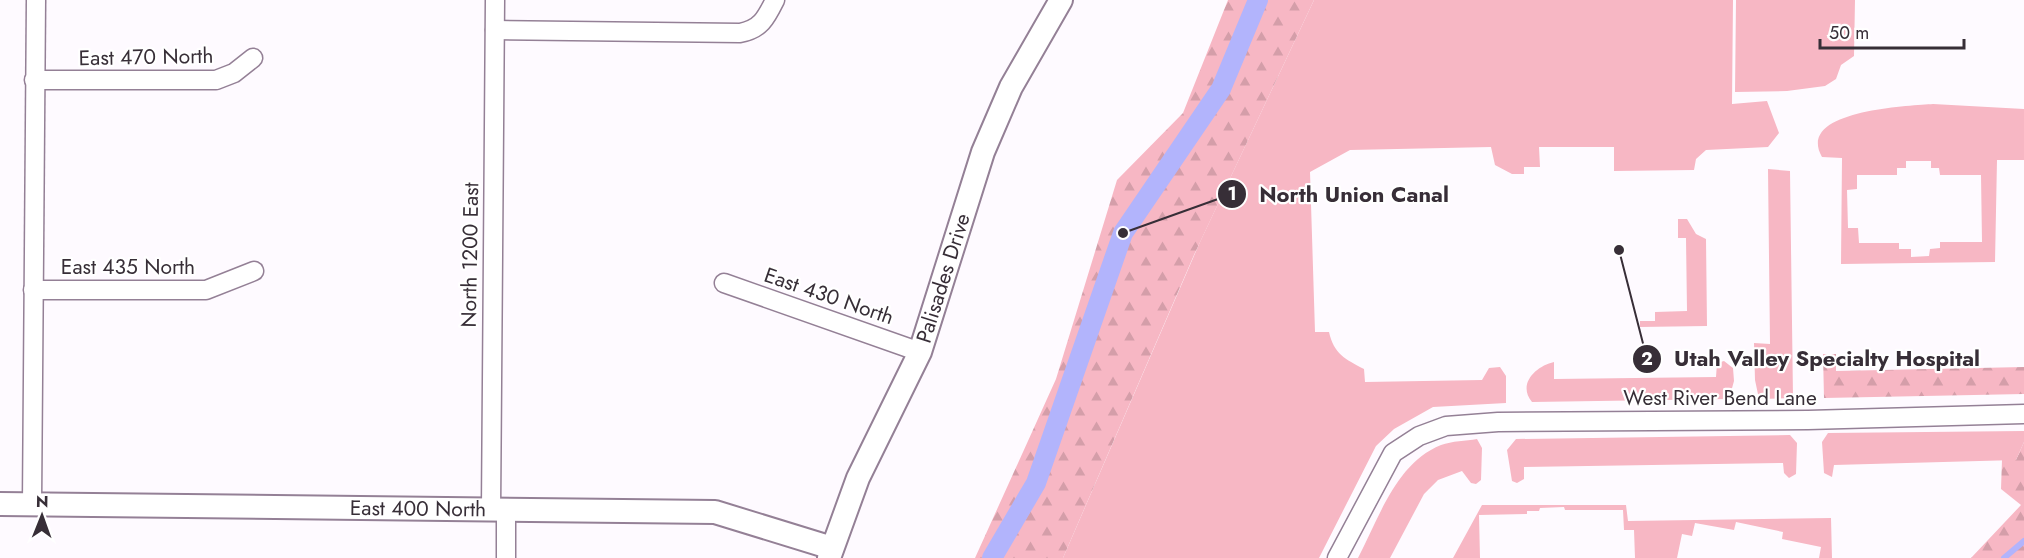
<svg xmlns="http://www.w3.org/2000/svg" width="2024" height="558" font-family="Jost,sans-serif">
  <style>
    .green { fill: #f7b7c4; fill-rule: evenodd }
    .forest { fill: url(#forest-firs) }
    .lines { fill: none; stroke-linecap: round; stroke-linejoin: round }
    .stream { stroke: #b2b4fc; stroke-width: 6 }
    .canal { stroke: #b2b4fc; stroke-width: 20 }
    .minor-casing { stroke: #948096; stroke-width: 21 }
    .tertiary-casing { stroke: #948096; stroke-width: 26 }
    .minor { stroke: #fff; stroke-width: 18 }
    .tertiary { stroke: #fff; stroke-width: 22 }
    .labels { text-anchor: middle; stroke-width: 4.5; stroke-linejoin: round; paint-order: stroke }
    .street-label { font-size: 21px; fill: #372e37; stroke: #fff }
    .leader { fill: none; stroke: #372e37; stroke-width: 2 }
    .callout-dot { fill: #372e37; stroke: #fff; stroke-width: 2 }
    .mark-label { font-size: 18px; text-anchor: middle; font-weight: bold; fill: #fff }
    .callout-label { font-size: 22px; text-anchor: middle; font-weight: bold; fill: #372e37; stroke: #fff; stroke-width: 4.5; stroke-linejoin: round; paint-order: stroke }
  </style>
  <defs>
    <pattern id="forest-firs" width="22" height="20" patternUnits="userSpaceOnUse" patternTransform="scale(1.5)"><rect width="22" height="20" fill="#f7b7c4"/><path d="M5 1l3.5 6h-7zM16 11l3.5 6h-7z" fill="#d49ea9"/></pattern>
  </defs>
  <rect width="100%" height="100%" fill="#fefaff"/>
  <g class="green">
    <path d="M1314,0H1733L1732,104L1767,101L1779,133L1768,147L1706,150L1696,159L1694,170L1614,171V147H1539L1540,167H1524V174H1512L1495,165L1491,147L1350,150L1310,172L1315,332H1329C1334,354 1345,359 1364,369L1365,382L1482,380L1489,368L1500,367L1506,376V403L1433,407L1394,429L1376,446L1319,558H1063L1200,242Z"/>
    <polygon points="1736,0 1855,0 1854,56 1841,65 1836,79 1825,86 1787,91 1735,92"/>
    <path d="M1933,104L2024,109V160H1997L1995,262L1841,264L1842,158L1822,157C1795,110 1908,106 1933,104ZM1906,161H1931V168H1939L1940,175H1981L1982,242H1940V248L1930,249L1929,256L1911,257V249H1899V243H1859L1858,228H1848L1847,190L1857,189V175H1897V168H1906Z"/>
    <polygon points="1768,169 1790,171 1793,398 1759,399 1755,380 1754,343 1770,344"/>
    <polygon points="1678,219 1687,219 1696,234 1706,239 1707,326 1640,327 1640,321 1655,321 1655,312 1687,311 1686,238 1678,238"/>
    <path d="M1724,361L1733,368L1734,381L1729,399L1532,402C1517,384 1536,366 1554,362V379L1716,377L1717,363Z"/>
    <polygon points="2024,431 2024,442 2016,460 1834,465 1832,477 1824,473 1822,442 1828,433"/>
    <polygon points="1790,435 1797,443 1796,474 1789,478 1784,473 1783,463 1524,467 1524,479 1517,483 1512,481 1507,450 1516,439"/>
    <path d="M1477,439L1482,448L1481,480L1476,484L1471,483L1462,471L1438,480L1424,494L1390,558H1358C1379,518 1396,463 1441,445C1452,441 1466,441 1477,439Z"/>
    <polygon points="1482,505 1626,505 1628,521 1831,518 1832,558 1819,558 1821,547 1782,539 1783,532 1736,522 1734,530 1695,523 1692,536 1682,534 1677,558 1635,558 1634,530 1624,530 1623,510 1565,510 1564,507 1540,508 1539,511 1527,511 1527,514 1479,515 1480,558 1453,558"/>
  </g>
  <g class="forest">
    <polygon points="1228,0 1314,0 1194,255 1063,558 975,558 1056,379 1117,180 1183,113"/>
    <polygon points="1823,354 1836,354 1836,371 2024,367 2024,394 1824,398"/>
    <polygon points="2024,442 2024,558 1971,558 2021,505 2001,489 2002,460 2016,460"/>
  </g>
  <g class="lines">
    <polyline class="stream" points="2004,558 2024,541"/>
    <polyline class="canal" points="992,558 1036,483 1123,233 1221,89 1258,0"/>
    <defs>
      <g id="minor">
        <path d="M495,30L740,33C761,29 766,18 775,0"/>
        <polyline points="34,80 216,80 234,73 253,58"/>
        <polyline points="724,283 920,352"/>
        <polyline points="33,290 206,290 254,271"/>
        <polyline points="32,504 36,0"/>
        <polyline points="491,510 495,0"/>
        <polyline points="506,558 506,510"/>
        <polyline points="1337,558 1393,453 1419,436 1446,426 1498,422 1808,420 2024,414"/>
      </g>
      <g id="tertiary">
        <path id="s1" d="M0,504L715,512L832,548"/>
        <path id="s2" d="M829,558L858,478L920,352L983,152L1011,87L1061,0"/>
      </g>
    </defs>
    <use href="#minor" class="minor-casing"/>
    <use href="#tertiary" class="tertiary-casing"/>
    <use href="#minor" class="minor"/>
    <use href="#tertiary" class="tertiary"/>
  </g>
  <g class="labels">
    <g class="street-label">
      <text transform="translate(146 57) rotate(-1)" y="7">East 470 North</text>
      <text transform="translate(470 255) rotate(-89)" y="7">North 1200 East</text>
      <text x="128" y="274">East 435 North</text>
      <text dy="7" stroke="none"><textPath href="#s2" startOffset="303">Palisades Drive</textPath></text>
      <text transform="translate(829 296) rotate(19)" y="7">East 430 North</text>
      <text x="1720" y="405">West River Bend Lane</text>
      <text dy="7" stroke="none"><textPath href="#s1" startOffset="418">East 400 North</textPath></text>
    </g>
  </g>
  <path class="leader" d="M1123 233L1232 194M1619 250L1647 359"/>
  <g class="callout-dot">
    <circle cx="1123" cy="233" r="6"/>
    <circle cx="1619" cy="250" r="6"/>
    <circle cx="1232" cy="194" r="15"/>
    <circle cx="1647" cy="359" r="15"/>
  </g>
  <g class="mark-label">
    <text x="1232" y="200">1</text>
    <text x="1647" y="365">2</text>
  </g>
  <g class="callout-label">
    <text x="1354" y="202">North Union Canal</text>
    <text x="1827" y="366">Utah Valley Specialty Hospital</text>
  </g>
  <g transform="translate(42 516) rotate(1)" stroke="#ffffff" stroke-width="4.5" paint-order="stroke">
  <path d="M0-4.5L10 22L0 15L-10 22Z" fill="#372e37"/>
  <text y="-9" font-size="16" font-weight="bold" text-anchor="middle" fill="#372e37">N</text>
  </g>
  <path d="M1820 39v9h144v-9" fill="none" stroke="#372e37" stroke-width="3"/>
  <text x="1829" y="39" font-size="18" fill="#372e37" stroke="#ffffff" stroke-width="4.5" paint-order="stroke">50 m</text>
</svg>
